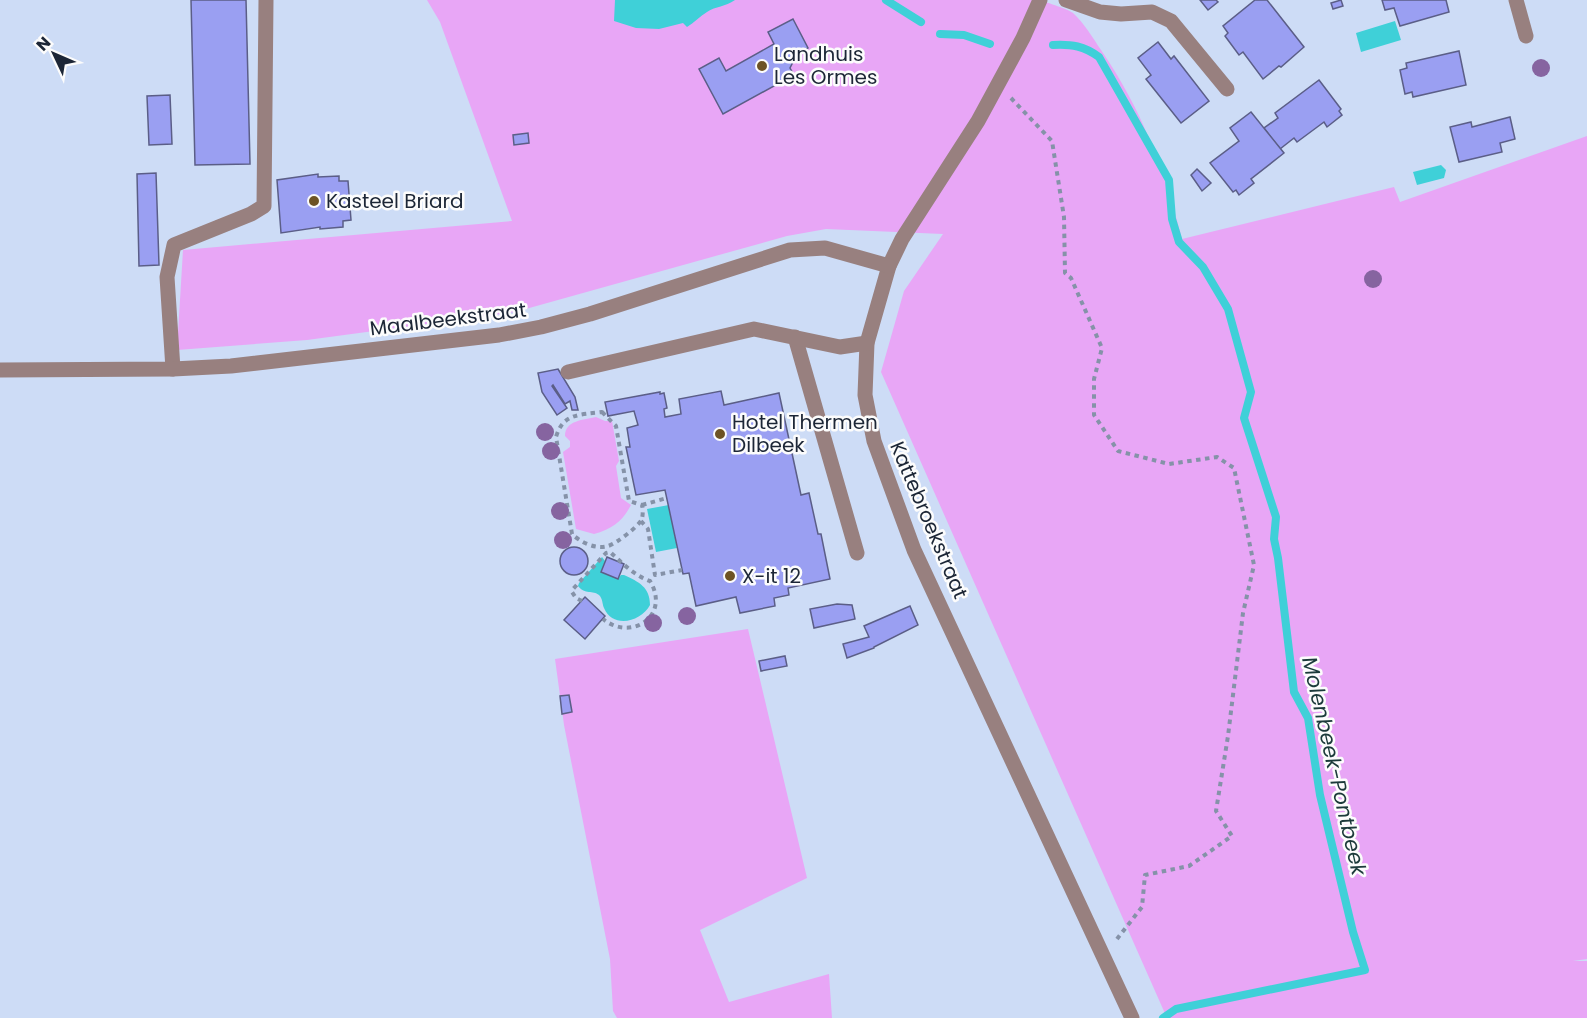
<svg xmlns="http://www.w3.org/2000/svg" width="1587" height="1018" font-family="Poppins,sans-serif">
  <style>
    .green { fill: #e8a6f6 }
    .water { fill: #3fd0d8 }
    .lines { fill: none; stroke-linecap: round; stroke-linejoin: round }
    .stream { stroke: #3fd0d8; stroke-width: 8 }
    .building { fill: #9a9ff2; stroke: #5b5e87; stroke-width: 1.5 }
    .path { stroke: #8592a8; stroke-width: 4; stroke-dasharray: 4.5 4.5; stroke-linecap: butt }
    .minor { stroke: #98807f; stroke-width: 15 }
    .tree { fill: #8664a0 }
    .poi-dot { fill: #6d5325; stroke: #fcfcfc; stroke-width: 2 }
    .labels { text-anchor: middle; stroke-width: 5; stroke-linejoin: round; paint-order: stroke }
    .poi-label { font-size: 20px; fill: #1c2636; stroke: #fcfcfc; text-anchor: start }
    .street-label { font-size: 20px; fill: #1c2636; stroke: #fcfcfc }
    .water-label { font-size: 21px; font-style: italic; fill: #1c3a3b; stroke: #fcfcfc }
  </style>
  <rect width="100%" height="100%" fill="#cddcf6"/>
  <g class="green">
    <path d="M427,0H1040C1048,3 1068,9 1073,13C1084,23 1093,38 1101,50C1141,108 1165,171 1182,239L1394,187L1400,202L1587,136V959L1573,961H1587V1018H1167L881,372L904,291L943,234L826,229L787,236L515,312L307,340L177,350L183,250L512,221L440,22Z"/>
    <path d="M596,417L605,421H612L619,461L616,466L621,498L631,505C622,522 612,529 594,534L576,529L563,452L570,447V441L565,436C565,420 584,420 596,417Z"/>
    <polygon points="748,629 807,878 700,930 729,1002 829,974 832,1018 617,1018 613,1011 610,959 564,725 555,659"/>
  </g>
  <g class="water">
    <path d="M615,0H735C725,7 716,6 707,12C700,16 694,23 687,27L683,23L659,29L636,28L614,21Z"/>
    <polygon points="1395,21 1401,40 1361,52 1356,33"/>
    <polygon points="1441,165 1446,170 1444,178 1417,185 1413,172"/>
    <polygon points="669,505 677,548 656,552 647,509"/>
    <path d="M602,557L605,561L601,572L618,579L621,575H624C639,582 650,587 650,605C641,622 613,629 604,608C602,604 603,599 599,595C593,590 585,595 578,586L579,583Z"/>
  </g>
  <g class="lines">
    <g class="stream">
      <polyline points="886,0 921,22"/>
      <polyline points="940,34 964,35 990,44"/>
      <path d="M1053,45C1072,44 1084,46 1099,57L1169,180L1172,219L1179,242L1203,267L1228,309L1251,392L1244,418L1276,517L1274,539L1278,558L1294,692L1308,718L1320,795L1353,932L1365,970L1176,1009L1163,1018"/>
    </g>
  </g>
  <g class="building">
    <polygon points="191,0 246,0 250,164 195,165"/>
    <polygon points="1200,0 1216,0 1218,2 1208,10"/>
    <polygon points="1255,0 1267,0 1304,47 1281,67 1279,66 1263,79 1243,52 1239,55 1225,36 1228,33 1223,26"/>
    <polygon points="1341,0 1343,6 1333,9 1331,3"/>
    <polygon points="1382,0 1446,0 1449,12 1400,26 1394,8 1385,10"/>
    <polygon points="793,19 808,48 792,57 794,60 790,68 794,75 723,114 699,69 719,58 726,71 774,44 768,32"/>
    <polygon points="1158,42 1171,59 1174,56 1209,101 1181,123 1146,79 1151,75 1138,58"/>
    <polygon points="1459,51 1466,85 1413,97 1412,92 1405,94 1400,70 1407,68 1406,63"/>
    <polygon points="1319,80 1341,109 1339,111 1342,115 1327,127 1324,122 1297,142 1294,138 1280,149 1264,128 1278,118 1275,113"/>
    <polygon points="170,95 172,144 149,145 147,96"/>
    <polygon points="1251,112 1284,153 1251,179 1254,183 1239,195 1236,190 1233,192 1210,163 1239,141 1230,128"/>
    <polygon points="1510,117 1515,139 1500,143 1502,152 1459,162 1450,127 1471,122 1472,127"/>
    <polygon points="528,133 529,143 514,145 513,135"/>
    <polygon points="1197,169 1211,183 1202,191 1191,175"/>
    <polygon points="156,173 159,265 139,266 137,174"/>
    <polygon points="318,174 318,177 339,176 339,181 348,181 351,220 343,221 343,227 320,229 320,227 281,233 277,180"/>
    <polygon points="558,369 575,397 578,410 572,410 570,401 565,404 553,385 552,386 567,408 557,415 542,392 538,373"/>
    <polygon points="721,391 724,405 779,393 801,495 809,493 818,534 821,534 830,579 788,588 789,595 774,598 775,606 740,613 736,597 696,606 689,573 683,574 665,490 636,495 626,447 630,447 627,428 638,425 634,411 608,416 605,402 660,392 660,394 664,393 667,408 664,409 665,417 681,414 679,399"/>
    <circle cx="574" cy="561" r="14"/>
    <polygon points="607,557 624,564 618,579 601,572"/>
    <polygon points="585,597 605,616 585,639 564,620"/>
    <polygon points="837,604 852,605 855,619 814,628 810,609"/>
    <polygon points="910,606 918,625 874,647 874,648 847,658 843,644 869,637 864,626"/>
    <polygon points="785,656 787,666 761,671 759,661"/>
    <polygon points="569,695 572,712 562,714 560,696"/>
  </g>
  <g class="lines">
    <g class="path">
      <polyline points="1011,98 1052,141 1064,217 1065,273 1071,278 1102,348 1094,379 1094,415 1118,451 1169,464 1217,457 1234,468 1254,565 1243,613 1228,736 1216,811 1232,836 1189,866 1145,875 1142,907 1117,939"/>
      <path d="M602,412L616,426L629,501L642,505C643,509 643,514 642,519C639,526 616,544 608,546C596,550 580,542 572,534L556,437C563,413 580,415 602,412Z"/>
      <polyline points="642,505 667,498"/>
      <polyline points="641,521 648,529 655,575 682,570"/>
      <path d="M582,601L576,598L572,592L573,589L606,553L610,552C622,563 635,576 650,581C671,616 631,642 603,619"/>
    </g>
    <g class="minor">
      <polyline points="1040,0 1023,38 978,121 902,239 889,266 867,343 865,395 874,441 914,550 1132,1018"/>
      <polyline points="1066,0 1100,12 1121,14 1152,12 1171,21 1227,89"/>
      <polyline points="1516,0 1526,36"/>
      <polyline points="795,337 857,553"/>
      <polyline points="173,369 167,277 174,245 251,214 264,206 266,0"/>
      <polyline points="0,370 173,369 231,366 499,335 541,327 590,314 790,250 825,248 889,266"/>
      <polyline points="568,372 754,329 840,347 867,343"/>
    </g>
  </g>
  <g class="tree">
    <circle cx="1541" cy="68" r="9"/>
    <circle cx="1373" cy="279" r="9"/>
    <circle cx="545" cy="432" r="9"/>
    <circle cx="551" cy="451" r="9"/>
    <circle cx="560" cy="511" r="9"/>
    <circle cx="563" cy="540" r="9"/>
    <circle cx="687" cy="616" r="9"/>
    <circle cx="653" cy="623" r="9"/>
  </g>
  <g class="poi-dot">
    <circle cx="762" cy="66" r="6"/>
    <circle cx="314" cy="201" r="6"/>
    <circle cx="720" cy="434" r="6"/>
    <circle cx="730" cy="576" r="6"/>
  </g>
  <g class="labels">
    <g class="poi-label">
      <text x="774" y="61">Landhuis<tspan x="774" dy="23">Les Ormes</tspan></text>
      <text x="326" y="208">Kasteel Briard</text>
      <text x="732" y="429">Hotel Thermen<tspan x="732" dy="23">Dilbeek</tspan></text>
      <text x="742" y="583">X-it 12</text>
    </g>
    <g class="street-label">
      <text transform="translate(448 319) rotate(-7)" y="7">Maalbeekstraat</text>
      <text transform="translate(929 520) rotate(67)" y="7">Kattebroekstraat</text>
    </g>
    <g class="water-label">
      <text transform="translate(1334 766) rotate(77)" y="7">Molenbeek-Pontbeek</text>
    </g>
  </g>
  <g transform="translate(54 54) rotate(314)" stroke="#fcfcfc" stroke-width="4.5" paint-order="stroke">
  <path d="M0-4.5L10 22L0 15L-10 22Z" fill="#1c2636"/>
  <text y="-9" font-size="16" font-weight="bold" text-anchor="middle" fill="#1c2636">N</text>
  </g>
</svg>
